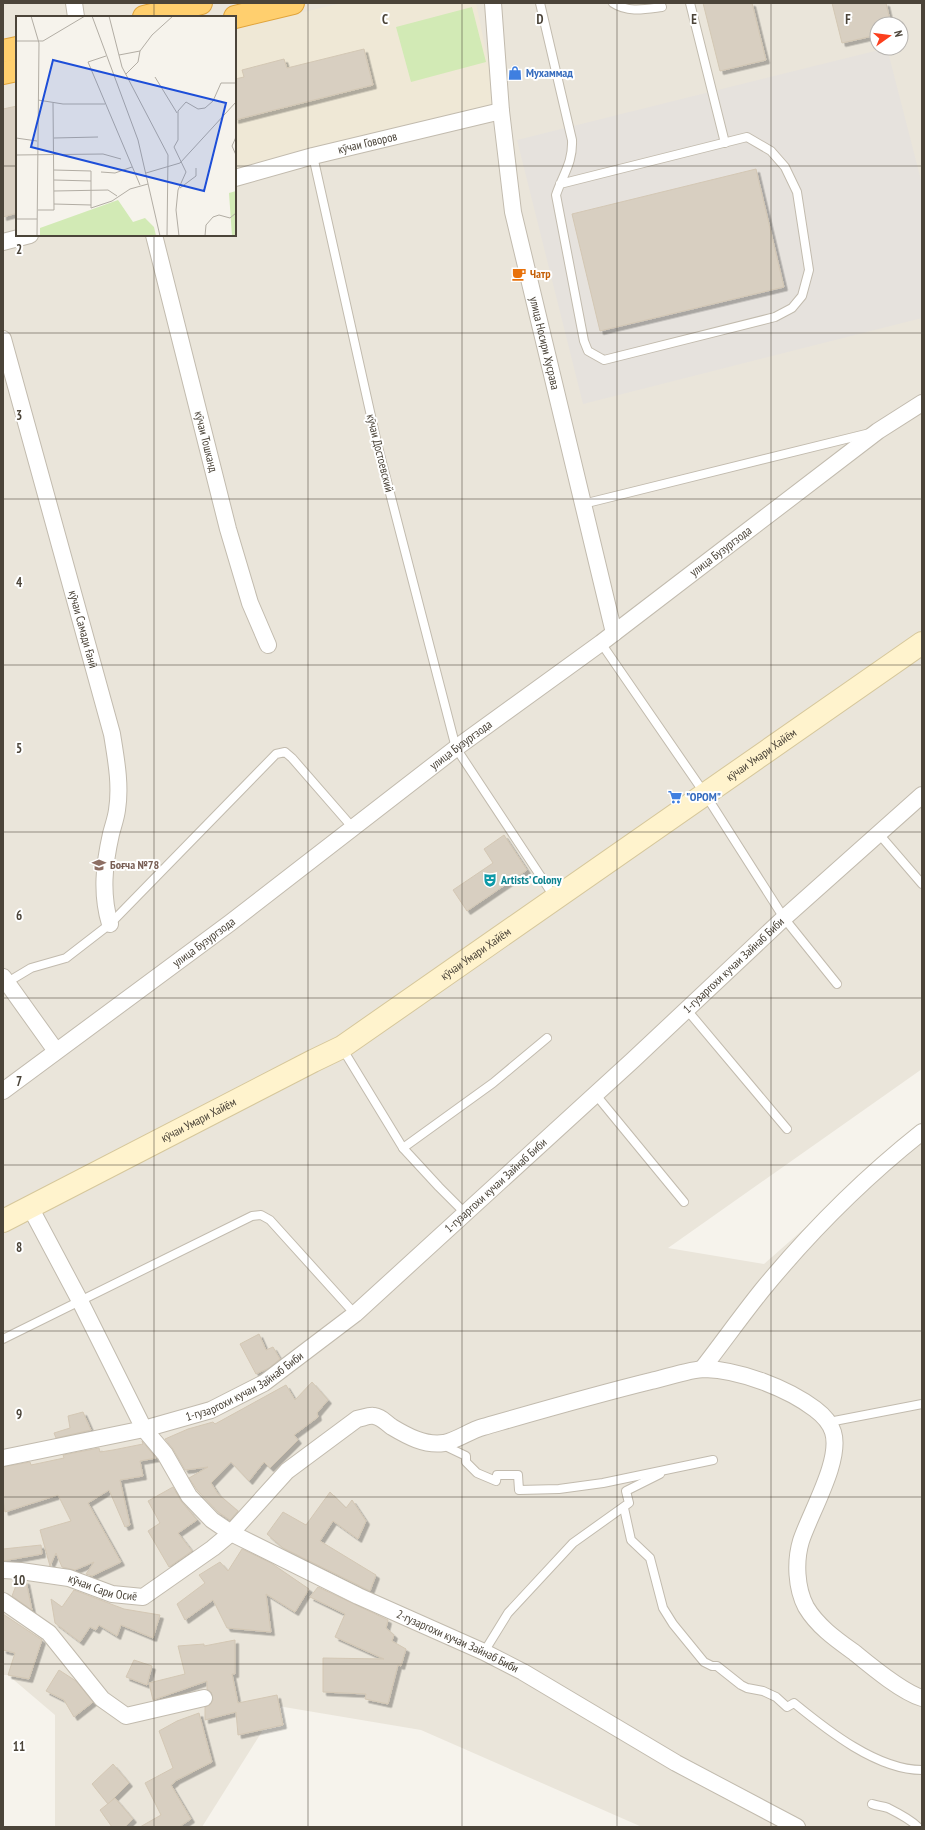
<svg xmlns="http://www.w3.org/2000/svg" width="925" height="1830" font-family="'PT Sans Narrow',sans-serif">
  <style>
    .residential { fill: #eae5da; fill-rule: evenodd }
    .industrial { fill: #e6e2dd }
    .education { fill: #efe8d6 }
    .green { fill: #d2eab5 }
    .building { fill: #d8cfc1; stroke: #d3c7b4; filter: url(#shadow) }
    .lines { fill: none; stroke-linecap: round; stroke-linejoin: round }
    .lane-casing { stroke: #c2bbae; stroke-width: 10 }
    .street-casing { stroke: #c2bbae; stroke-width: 18 }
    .secondary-casing { stroke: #d6c79b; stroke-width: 24 }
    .highway-casing { stroke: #e0a43c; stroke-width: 24 }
    .lane { stroke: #fff; stroke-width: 8 }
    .street { stroke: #fff; stroke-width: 16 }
    .secondary { stroke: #fff3cd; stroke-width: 22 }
    .highway { stroke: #ffcf6e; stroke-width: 22 }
    .grid { fill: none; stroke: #4b4439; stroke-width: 1; stroke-opacity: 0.55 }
    .labels { text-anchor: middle; stroke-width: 4; stroke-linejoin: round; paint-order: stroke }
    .shop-label { font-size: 12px; font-weight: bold; fill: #366cbe; stroke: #fff; text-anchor: start }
    .street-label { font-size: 12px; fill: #4b4439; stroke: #fff }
    .food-label { font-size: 12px; font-weight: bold; fill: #c56008; stroke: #fff; text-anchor: start }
    .education-label { font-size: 12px; font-weight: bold; fill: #785e54; stroke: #fff; text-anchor: start }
    .culture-label { font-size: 12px; font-weight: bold; fill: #0d838f; stroke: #fff; text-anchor: start }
    .inset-road { fill: none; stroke: #b2ada4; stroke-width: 1 }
    .view { fill: #1d4ed8; fill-opacity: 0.15; stroke: #1d4ed8; stroke-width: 2 }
    .inset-edge { fill: none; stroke: #4b4439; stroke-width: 2 }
    .grid-label { font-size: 13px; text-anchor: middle; font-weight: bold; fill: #4b4439; stroke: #fff; stroke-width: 4; stroke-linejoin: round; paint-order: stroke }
  </style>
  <defs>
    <filter id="shadow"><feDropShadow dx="3.5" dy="3.5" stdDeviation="0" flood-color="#0004"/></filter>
  </defs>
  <rect width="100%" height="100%" fill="#f6f3ec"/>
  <path class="residential" d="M3,3H922V1069L668,1248L764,1264L922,1125V1827H642L421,1730L278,1706L202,1827H55V1715L8,1675H3ZM17,17H235V235H17ZM877,24H901V48H877Z"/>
  <polygon class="industrial" points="887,48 922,184 922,318 583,404 517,140"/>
  <polygon class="education" points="342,3 476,3 497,106 235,175 235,28"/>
  <polygon class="green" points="472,7 486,62 411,82 396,27"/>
  <g class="building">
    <polygon points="703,3 752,3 766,60 720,71"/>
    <polygon points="832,3 886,3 891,24 877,24 877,35 842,43"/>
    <polygon points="364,49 373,85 235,120 235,79 244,77 242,70 284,59 287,68"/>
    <polygon points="17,106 17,213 3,217 3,109"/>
    <polygon points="756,169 784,287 600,331 572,214"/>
    <polygon points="504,835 527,870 467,911 453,890 493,863 484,849"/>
    <polygon points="259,1334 266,1350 273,1347 280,1359 269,1368 256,1374 240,1344"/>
    <polygon points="312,1382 328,1400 317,1413 318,1417 294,1435 298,1440 270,1468 264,1462 249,1481 231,1462 211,1483 218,1494 238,1511 230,1520 218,1512 197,1490 189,1478 208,1467 185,1470 173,1449 165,1439 188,1429 213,1422 215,1424 286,1385 295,1400"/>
    <polygon points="83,1412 91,1430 56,1438 54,1433 70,1428 68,1416"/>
    <polygon points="142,1441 156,1458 140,1461 143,1476 120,1480 130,1525 125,1527 109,1490 88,1503 121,1562 92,1576 86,1574 94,1562 75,1570 62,1567 56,1553 50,1566 40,1530 71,1521 58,1495 5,1512 3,1500 3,1467 30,1462 31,1465 64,1458 63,1455 99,1448 100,1452 113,1450 143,1444"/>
    <polygon points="173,1487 181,1501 197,1520 178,1533 192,1551 169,1567 148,1531 160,1523 148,1501"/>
    <polygon points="330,1492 346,1508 352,1500 366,1521 358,1539 333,1521 320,1541 376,1575 370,1591 283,1548 267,1534 283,1512 306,1525"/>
    <polygon points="41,1545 42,1554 3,1561 3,1549"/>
    <polygon points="242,1549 271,1563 309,1589 295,1612 266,1594 271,1632 227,1628 213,1600 185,1620 177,1604 205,1583 199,1575 220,1562 228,1571"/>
    <polygon points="18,1580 26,1581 32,1610 12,1596"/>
    <polygon points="318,1587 388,1620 386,1628 394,1635 392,1641 406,1649 401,1666 398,1665 388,1704 365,1699 366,1694 323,1692 323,1658 384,1659 335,1637 345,1614 310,1597"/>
    <polygon points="74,1590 124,1609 160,1615 153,1638 121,1625 117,1636 99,1625 96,1630 90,1627 80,1642 55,1623 51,1599 62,1607"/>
    <polygon points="3,1614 42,1640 29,1679 8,1675 15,1653 3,1650"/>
    <polygon points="235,1640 235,1674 232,1674 238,1703 277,1695 283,1725 238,1735 236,1712 205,1720 205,1707 210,1705 213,1700 211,1692 207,1689 207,1681 153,1700 149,1683 185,1674 178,1646 204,1644 204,1646"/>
    <polygon points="134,1660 152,1666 147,1685 126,1677"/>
    <polygon points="59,1670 76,1681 93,1702 74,1717 64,1700 46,1691"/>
    <polygon points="199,1713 212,1762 175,1781 175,1782 171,1785 191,1819 179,1827 140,1827 161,1815 145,1783 173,1768 159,1731 177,1721"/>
    <polygon points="113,1764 129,1783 108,1804 92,1784"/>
    <polygon points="115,1798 133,1819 125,1827 112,1827 100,1810"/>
  </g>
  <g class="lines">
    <defs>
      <g id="lane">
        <path d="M540,3L572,140C573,163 563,174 556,195L584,341L588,351L604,360L775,317L792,308L802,296L809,270L797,192L785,167L771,151L747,137L560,184"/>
        <path d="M613,3C628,13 646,9 662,7"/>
        <polyline points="690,3 725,143"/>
        <polyline points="313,156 377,443 456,748 555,898"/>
        <polyline points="583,504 870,433"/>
        <polyline points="601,643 705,794 784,918 837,984"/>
        <polyline points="879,834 922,884"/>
        <polyline points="6,983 31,968 66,958 110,924 276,754 285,752 292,758 353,828"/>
        <polyline points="687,1010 787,1129"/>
        <polyline points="342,1048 403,1148 439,1187 466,1214"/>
        <polyline points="596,1095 684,1202"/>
        <polyline points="403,1148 493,1083 547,1038"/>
        <polyline points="3,1339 252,1216 261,1215 270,1220 355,1314"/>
        <polyline points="829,1422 922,1404"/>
        <polyline points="443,1445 466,1456 466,1462 477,1473 496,1481 497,1475 518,1475 519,1490 559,1489 603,1483 713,1460"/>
        <path d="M624,1508L631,1540L650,1558L663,1608L673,1624L704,1662L712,1666H717L741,1685L747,1688L763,1691L776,1697L787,1707L794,1703C827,1730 877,1770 922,1770"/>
        <polyline points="484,1652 508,1613 573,1543 629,1503 626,1491 660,1474"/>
        <path d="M872,1804C877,1806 883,1806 888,1808C898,1813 910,1819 918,1827"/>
      </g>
      <g id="street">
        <polyline points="74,3 76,17"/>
        <path id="s1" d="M493,3L501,111L513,212L614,633"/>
        <path id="s2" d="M235,178L313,156L501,111"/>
        <path id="s3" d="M154,235L228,529L250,603L268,645"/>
        <polyline points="3,242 30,235"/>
        <path id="s4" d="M3,339L112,734C116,759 121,785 117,810C116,818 113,826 111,834C104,865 101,894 110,924"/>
        <polyline points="3,977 56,1051"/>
        <path id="s5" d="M3,1091L230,923L456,748L601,643L878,431L922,403"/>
        <path id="s6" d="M30,1207L80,1301L144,1429L165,1454L189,1496L212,1520L231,1533L358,1596L484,1652L523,1672L676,1763L797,1827"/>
        <path d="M702,1369C723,1342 742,1315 763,1289C810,1232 864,1178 922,1132"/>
        <path id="s7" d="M3,1458L144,1429L211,1410L264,1383L355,1314L633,1060L784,918L922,795"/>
        <path id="s8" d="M3,1570L21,1571L69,1578L112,1594L143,1597L213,1548L231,1533L287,1471L357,1419C363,1418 369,1415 374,1416C382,1417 386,1423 392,1427C407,1436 425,1446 444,1443C458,1440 469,1431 483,1427C539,1411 594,1395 651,1381C665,1378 691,1369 705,1369C740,1370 787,1388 815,1409C823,1415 830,1422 833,1432C842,1460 810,1513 801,1541C795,1561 796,1588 806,1607C818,1627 837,1640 855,1653C872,1667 902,1692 922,1698"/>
        <polyline points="3,1601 49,1633 102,1699 126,1716 204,1698"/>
      </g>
      <g id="secondary">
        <path id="s9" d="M3,1221L313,1061L342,1047L922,643"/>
      </g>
      <g id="highway">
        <polyline points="144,17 201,3"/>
        <polyline points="235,17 293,3"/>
        <polyline points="3,51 17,48"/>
        <polyline points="3,73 17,70"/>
      </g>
    </defs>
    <use href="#lane" class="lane-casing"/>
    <use href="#street" class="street-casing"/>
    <use href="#secondary" class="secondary-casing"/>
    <use href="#highway" class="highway-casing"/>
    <use href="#lane" class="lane"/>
    <use href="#street" class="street"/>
    <use href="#secondary" class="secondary"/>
    <use href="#highway" class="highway"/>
  </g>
  <path class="grid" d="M154,3V17M308,3V1827M462,3V1827M617,3V1827M771,3V1827M3,166H17M235,166H922M154,235V1827M3,333H922M3,499H922M3,665H922M3,832H922M3,998H922M3,1165H922M3,1331H922M3,1497H922M3,1664H922"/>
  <defs>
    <symbol id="shop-bare" viewBox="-9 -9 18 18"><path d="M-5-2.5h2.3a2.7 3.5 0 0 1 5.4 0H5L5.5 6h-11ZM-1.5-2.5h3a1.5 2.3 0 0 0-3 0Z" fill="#3f7fe0" stroke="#fff" stroke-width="2.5" paint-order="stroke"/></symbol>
    <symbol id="cafe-bare" viewBox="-9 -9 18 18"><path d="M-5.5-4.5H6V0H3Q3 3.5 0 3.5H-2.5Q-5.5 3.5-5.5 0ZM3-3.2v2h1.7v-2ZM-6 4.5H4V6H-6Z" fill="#e8710a" stroke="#fff" stroke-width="2.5" paint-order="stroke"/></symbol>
    <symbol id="supermarket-bare" viewBox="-9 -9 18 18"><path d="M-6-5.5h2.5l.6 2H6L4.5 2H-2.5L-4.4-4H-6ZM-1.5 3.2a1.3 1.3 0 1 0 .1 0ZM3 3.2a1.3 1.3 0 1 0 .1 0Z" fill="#3f7fe0" stroke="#fff" stroke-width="2.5" paint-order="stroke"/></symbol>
    <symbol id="school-bare" viewBox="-9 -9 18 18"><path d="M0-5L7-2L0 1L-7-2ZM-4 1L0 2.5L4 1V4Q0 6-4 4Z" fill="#8d6e63" stroke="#fff" stroke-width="2.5" paint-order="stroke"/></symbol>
    <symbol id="theatre-bare" viewBox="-9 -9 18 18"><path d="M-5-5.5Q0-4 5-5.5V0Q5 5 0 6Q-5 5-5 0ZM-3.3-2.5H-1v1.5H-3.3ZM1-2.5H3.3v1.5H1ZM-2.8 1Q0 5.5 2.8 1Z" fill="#0f9aa8" stroke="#fff" stroke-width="2.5" paint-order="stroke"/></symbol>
  </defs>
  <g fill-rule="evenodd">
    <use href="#shop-bare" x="505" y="63" width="20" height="20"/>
    <use href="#cafe-bare" x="509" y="264" width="20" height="20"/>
    <use href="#supermarket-bare" x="665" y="787" width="20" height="20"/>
    <use href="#school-bare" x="89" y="855" width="20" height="20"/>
    <use href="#theatre-bare" x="480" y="870" width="20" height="20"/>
  </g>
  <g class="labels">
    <g class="shop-label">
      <text x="526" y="77">Мухаммад</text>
      <text x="686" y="801">"OPOM"</text>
    </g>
    <g class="street-label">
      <text dy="4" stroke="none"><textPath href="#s2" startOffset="137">кӯчаи Говоров</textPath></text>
      <text dy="4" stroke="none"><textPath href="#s1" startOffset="345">улица Носири Хусрава</textPath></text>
      <text dy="4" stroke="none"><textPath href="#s3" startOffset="213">кӯчаи Тошканд</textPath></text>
      <text transform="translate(380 453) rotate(76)" y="4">кӯчаи Достоевский</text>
      <text dy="4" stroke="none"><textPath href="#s5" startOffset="898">улица Бузургзода</textPath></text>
      <text dy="4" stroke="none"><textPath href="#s4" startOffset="301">кӯчаи Самади Ғанӣ</textPath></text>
      <text dy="4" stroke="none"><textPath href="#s5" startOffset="574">улица Бузургзода</textPath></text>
      <text dy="4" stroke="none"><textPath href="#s9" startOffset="892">кӯчаи Умари Хайём</textPath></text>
      <text dy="4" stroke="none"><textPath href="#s5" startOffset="250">улица Бузургзода</textPath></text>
      <text dy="4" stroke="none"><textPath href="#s9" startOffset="544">кӯчаи Умари Хайём</textPath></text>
      <text dy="4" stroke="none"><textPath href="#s7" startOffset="902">1-гузаргохи кучаи Зайнаб Биби</textPath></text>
      <text dy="4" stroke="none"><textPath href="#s9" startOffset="220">кӯчаи Умари Хайём</textPath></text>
      <text dy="4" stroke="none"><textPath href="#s7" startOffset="578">1-гузаргохи кучаи Зайнаб Биби</textPath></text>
      <text dy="4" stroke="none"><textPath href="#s7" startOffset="254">1-гузаргохи кучаи Зайнаб Биби</textPath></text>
      <text dy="4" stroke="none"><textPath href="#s8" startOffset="102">кӯчаи Сари Осиё</textPath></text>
      <text dy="4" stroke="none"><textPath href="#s6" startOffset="638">2-гузаргохи кучаи Зайнаб Биби</textPath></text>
    </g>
    <g class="food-label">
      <text x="530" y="278">Чатр</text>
    </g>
    <g class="education-label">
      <text x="110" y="869">Боғча №78</text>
    </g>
    <g class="culture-label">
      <text x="501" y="884">Artists’ Colony</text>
    </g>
  </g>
  <g transform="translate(16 16)">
    <rect width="220" height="220" fill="#f6f3ec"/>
    <path d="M220,175V220H216L213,177ZM102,184L117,206L129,202L138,211L140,220H24V212Z" fill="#d2eab5"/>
    <path class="inset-road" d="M15,0L23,27L21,220M76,0L122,124L144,220M93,0L106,51L152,139L151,220M0,25H27L69,0M103,39L124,35M90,40L72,46L124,169M110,58L122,46L124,35L136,19L157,0M139,61L161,97M22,84L47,88H89M220,121L216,130L220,139M0,122L21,125M38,122L82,121M0,139L87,138L105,143M38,154L75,155V192L96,185L114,173L132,168M85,156L99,157L116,151M130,157L164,147L220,86M38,164L75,165M164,172L180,160V152M38,175L92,174L101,180M38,188L75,189M22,194H38L37,87M0,203H21M163,220L160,194L162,174L170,156L158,131L162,124V95L170,86L182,93L189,92L197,85L205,67H220M189,220L190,209L197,201L203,199L214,202L220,197"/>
    <path class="view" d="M37,44L210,87L188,175L15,131Z"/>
    <rect width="220" height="220" class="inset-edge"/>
  </g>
  <g class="grid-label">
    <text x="385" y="24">C</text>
    <text x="540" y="24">D</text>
    <text x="694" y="24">E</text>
    <text x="848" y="24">F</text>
    <text x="19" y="254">2</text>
    <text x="19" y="420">3</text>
    <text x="19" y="587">4</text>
    <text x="19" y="753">5</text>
    <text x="19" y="920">6</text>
    <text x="19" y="1086">7</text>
    <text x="19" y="1252">8</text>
    <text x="19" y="1419">9</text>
    <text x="19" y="1585">10</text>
    <text x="19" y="1751">11</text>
  </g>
  <rect width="925" height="1830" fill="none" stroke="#4b4439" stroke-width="8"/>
  <g transform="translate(889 36) rotate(76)"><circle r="19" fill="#ffffff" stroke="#b7b4b0"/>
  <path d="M0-3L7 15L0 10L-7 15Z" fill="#fc3f1d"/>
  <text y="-6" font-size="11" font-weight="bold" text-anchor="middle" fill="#4b4439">N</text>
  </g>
</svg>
